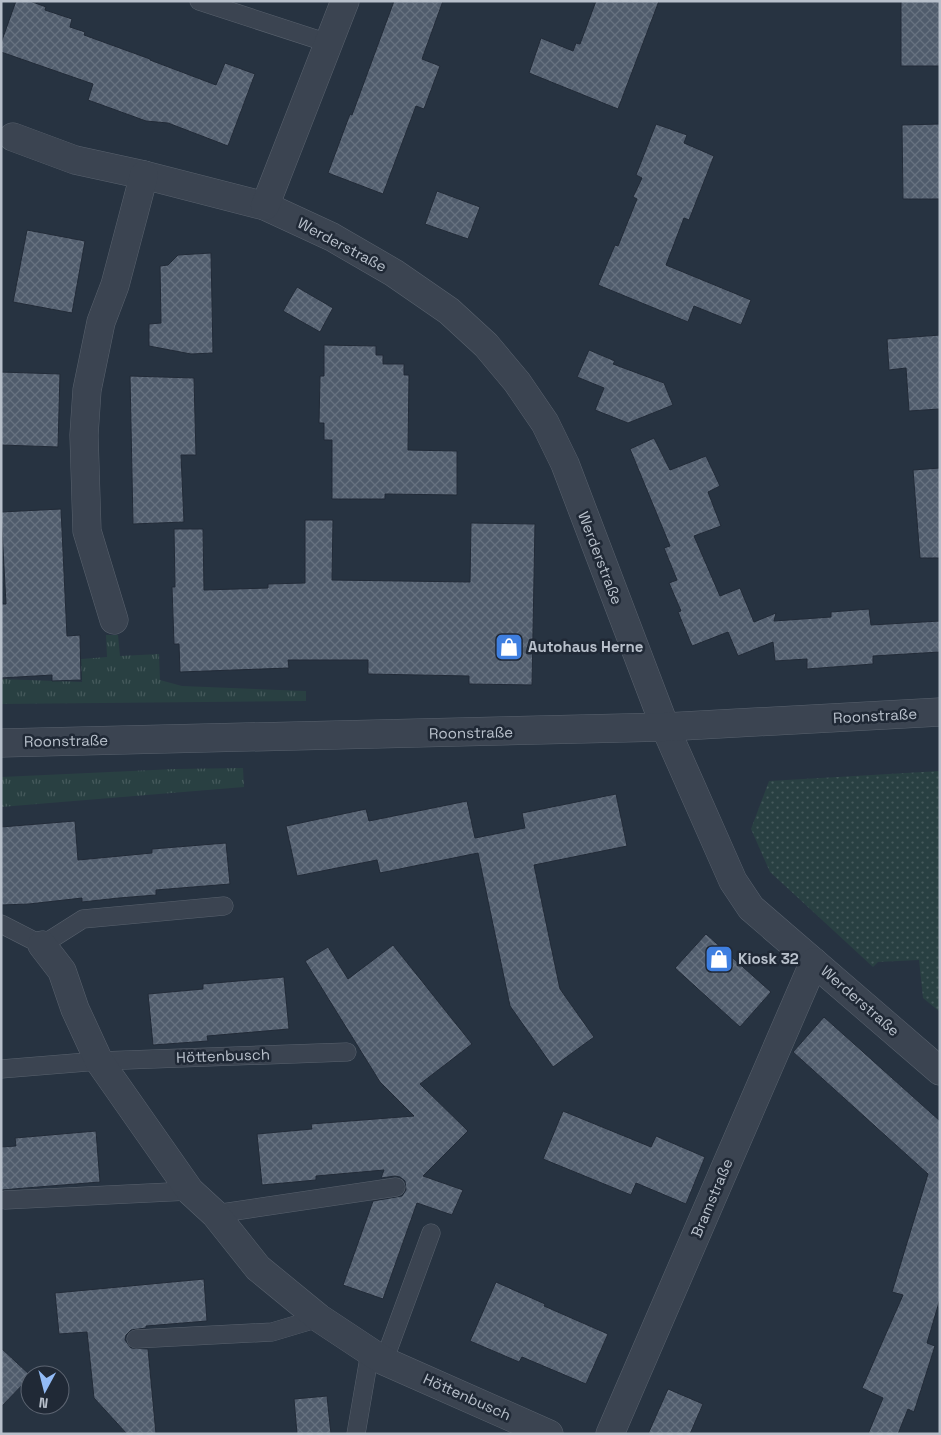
<svg xmlns="http://www.w3.org/2000/svg" width="941" height="1435" font-family="'Space Grotesk',sans-serif">
  <style>
    .grass { fill: url(#grass-tufts) }
    .park { fill: url(#park-dots) }
    .building { fill: url(#building-cross-hatch); stroke: #222b38 }
    .lines { fill: none; stroke-linecap: round; stroke-linejoin: round }
    .service-casing { stroke: #59626e; stroke-width: 19 }
    .minor-casing { stroke: #59626e; stroke-width: 29 }
    .tertiary-casing { stroke: #59626e; stroke-width: 29 }
    .service { stroke: #3b4451; stroke-width: 18 }
    .minor { stroke: #3b4451; stroke-width: 28 }
    .tertiary { stroke: #3b4451; stroke-width: 28 }
    .labels { text-anchor: middle; stroke-width: 5; stroke-linejoin: round; paint-order: stroke }
    .street-label { font-size: 15px; fill: #b8c0cb; stroke: #202936 }
    .poi-label { font-size: 15px; font-weight: bold; fill: #b8c0cb; stroke: #202936; text-anchor: start }
  </style>
  <defs>
    <pattern id="grass-tufts" width="24" height="20" patternUnits="userSpaceOnUse" patternTransform="scale(1.25)"><rect width="24" height="20" fill="#294042"/><path d="M3 7l-1-3M5 7V3M7 7l1-3M15 17l-1-3M17 17v-4M19 17l1-3" fill="none" stroke="#465a5c"/></pattern>
    <pattern id="park-dots" width="8" height="8" patternUnits="userSpaceOnUse" patternTransform="scale(1.25)"><rect width="8" height="8" fill="#294042"/><path d="M2 2h.1M6 6h.1" fill="none" stroke="#465a5c" stroke-width="1.8" stroke-linecap="round"/></pattern>
    <pattern id="building-cross-hatch" width="8" height="8" patternUnits="userSpaceOnUse" patternTransform="scale(1.25)"><rect width="8" height="8" fill="#505c6c"/><path d="M0 0l8 8M0 8l8-8" fill="none" stroke="#677280"/></pattern>
  </defs>
  <rect width="100%" height="100%" fill="#273341"/>
  <g class="grass">
    <polygon points="106,635 118,635 120,656 159,654 160,680 182,686 306,691 306,701 1,704 1,679 82,682 81,659 107,657"/>
    <polygon points="243,768 244,787 1,807 1,777 175,769"/>
  </g>
  <polygon class="park" points="940,771 940,1012 923,998 919,960 878,962 873,967 770,872 751,829 769,781"/>
  <g class="building">
    <polygon points="16,1 30,1 46,7 45,10 72,19 70,27 85,32 84,35 150,59 150,60 216,85 225,63 255,74 228,146 168,123 146,121 88,100 93,84 1,52 1,43"/>
    <polygon points="394,1 443,1 422,59 440,66 424,109 416,106 383,194 328,173 350,114 352,115"/>
    <polygon points="596,1 659,1 618,109 529,73 541,38 573,51 576,43 580,44"/>
    <rect x="901" y="1" width="39" height="65"/>
    <polygon points="656,124 687,135 684,143 714,156 689,220 684,218 666,265 751,300 741,325 694,306 688,322 598,285 615,245 618,246 637,199 633,197 642,178 636,175"/>
    <polygon points="940,124 940,199 903,199 902,125"/>
    <polygon points="437,191 480,207 468,239 425,224"/>
    <polygon points="27,230 85,241 72,313 13,302"/>
    <polygon points="211,253 213,353 191,354 149,346 149,324 161,323 160,266 168,265 178,255"/>
    <polygon points="297,287 333,308 320,332 283,311"/>
    <polygon points="940,335 940,409 909,411 906,368 889,370 887,339"/>
    <polygon points="324,345 376,346 376,355 383,355 383,364 404,364 404,375 409,375 408,450 457,451 457,495 385,494 385,499 332,499 332,440 324,440 324,423 319,423 320,376 324,376"/>
    <polygon points="589,350 615,361 613,364 664,383 673,405 628,423 595,410 604,388 577,377"/>
    <polygon points="1,372 60,374 58,447 1,445"/>
    <polygon points="130,376 194,378 196,455 181,455 184,522 133,524"/>
    <polygon points="654,438 670,470 706,456 720,486 708,492 721,526 694,536 720,596 740,588 754,622 776,613 774,621 831,617 831,612 869,609 871,625 940,621 940,652 873,656 873,664 807,669 807,659 775,661 773,642 738,656 728,632 692,646 678,612 681,611 669,583 677,580 664,548 670,546 630,449"/>
    <polygon points="940,468 940,558 920,558 913,470"/>
    <polygon points="61,509 67,636 80,635 81,680 52,681 52,675 1,678 1,604 6,604 1,512"/>
    <polygon points="305,520 333,520 332,580 470,582 471,523 535,524 532,685 469,684 469,676 368,674 368,660 288,660 289,668 180,672 179,644 174,644 172,587 175,587 174,529 203,529 204,590 268,588 268,584 305,583"/>
    <polygon points="616,794 627,846 534,865 560,989 594,1037 553,1067 510,1006 478,853 380,873 377,860 297,876 286,826 366,809 369,821 467,801 475,838 525,828 522,813"/>
    <polygon points="75,821 78,860 152,853 152,849 226,843 230,884 156,890 156,895 119,898 82,902 82,898 29,904 1,905 1,827"/>
    <polygon points="706,934 771,992 740,1027 675,968"/>
    <polygon points="393,945 472,1044 420,1084 468,1131 423,1176 463,1190 452,1215 417,1203 383,1299 343,1285 373,1201 402,1196 406,1190 405,1181 400,1177 395,1176 381,1178 384,1170 316,1176 316,1180 262,1185 257,1134 312,1129 311,1124 414,1116 380,1082 305,961 328,947 348,979"/>
    <polygon points="284,977 289,1029 207,1036 208,1041 153,1045 148,994 203,989 203,984"/>
    <polygon points="824,1017 940,1121 940,1299 927,1343 935,1346 914,1412 908,1409 898,1434 868,1434 883,1398 862,1388 903,1295 892,1292 928,1174 793,1052"/>
    <polygon points="563,1111 651,1147 656,1136 705,1157 686,1204 636,1183 631,1195 543,1159"/>
    <polygon points="96,1131 100,1182 1,1190 1,1147 16,1146 15,1138"/>
    <polygon points="204,1279 207,1321 146,1326 146,1328 131,1330 126,1335 125,1340 131,1348 148,1349 156,1434 127,1434 94,1398 87,1332 59,1334 55,1293"/>
    <polygon points="496,1282 545,1304 544,1306 608,1334 586,1384 522,1357 519,1362 470,1341"/>
    <polygon points="1,1348 30,1375 30,1377 1,1407"/>
    <polygon points="668,1389 703,1404 690,1434 648,1434"/>
    <polygon points="327,1396 331,1434 297,1434 294,1399"/>
  </g>
  <g class="lines">
    <defs>
      <g id="service">
        <polyline points="199,1 328,43"/>
        <polyline points="1,924 42,945 83,919 224,906"/>
        <polyline points="1,1069 99,1061 347,1052"/>
        <polyline points="5,1200 190,1191"/>
        <polyline points="215,1214 396,1187"/>
        <polyline points="136,1339 272,1332 319,1318"/>
        <polyline points="384,1361 431,1233"/>
        <polyline points="356,1434 370,1352"/>
      </g>
      <g id="minor">
        <polyline points="13,137 75,160 144,175 265,206 332,237 394,273 449,311 486,345 517,382 545,423 565,464 665,727 733,881 751,908 940,1071"/>
        <polyline points="265,206 345,1"/>
        <polyline points="114,620 87,531 84,435 87,390 101,322 115,285 144,175"/>
        <polyline points="42,945 62,971 75,1009 99,1061 190,1191 215,1214 258,1268 319,1318 384,1361 549,1434"/>
        <polyline points="610,1434 814,962"/>
      </g>
      <polyline id="tertiary" points="1,743 665,727 940,712"/>
    </defs>
    <use href="#service" class="service-casing"/>
    <use href="#minor" class="minor-casing"/>
    <use href="#tertiary" class="tertiary-casing"/>
    <use href="#service" class="service"/>
    <use href="#minor" class="minor"/>
    <use href="#tertiary" class="tertiary"/>
  </g>
  <defs>
    <symbol id="shop-square" viewBox="-11 -11 22 22"><rect x="-9" y="-9" width="18" height="18" rx="4" fill="#3f7fe0" stroke="#202936"/><path d="M-5-2.5h2.3a2.7 3.5 0 0 1 5.4 0H5L5.5 6h-11ZM-1.5-2.5h3a1.5 2.3 0 0 0-3 0Z" fill="#fff"/></symbol>
  </defs>
  <g fill-rule="evenodd">
    <use href="#shop-square" x="493" y="631" width="32" height="32"/>
    <use href="#shop-square" x="703" y="943" width="32" height="32"/>
  </g>
  <g class="labels">
    <g class="street-label">
      <text transform="translate(342 245) rotate(28)" y="5">Werderstraße</text>
      <text transform="translate(600 558) rotate(69)" y="5">Werderstraße</text>
      <text transform="translate(875 716) rotate(-3)" y="5">Roonstraße</text>
      <text transform="translate(471 733) rotate(-1)" y="5">Roonstraße</text>
      <text transform="translate(66 741) rotate(-1)" y="5">Roonstraße</text>
      <text transform="translate(860 1001) rotate(41)" y="5">Werderstraße</text>
      <text transform="translate(223 1056) rotate(-2)" y="5">Höttenbusch</text>
      <text transform="translate(712 1198) rotate(-67)" y="5">Bramstraße</text>
      <text transform="translate(467 1397) rotate(24)" y="5">Höttenbusch</text>
    </g>
    <g class="poi-label">
      <text x="528" y="652">Autohaus Herne</text>
      <text x="738" y="964">Kiosk 32</text>
    </g>
  </g>
  <rect width="941" height="1435" fill="none" stroke="#b8c0cb" stroke-width="5"/>
  <g transform="translate(45 1390) rotate(187)"><circle r="24" fill="#202936" stroke="#5d6572"/>
  <path d="M0-4L9 19L0 12L-9 19Z" fill="#92bbf6"/>
  <text y="-8" font-size="14" font-weight="bold" text-anchor="middle" fill="#b8c0cb">N</text>
  </g>
</svg>
